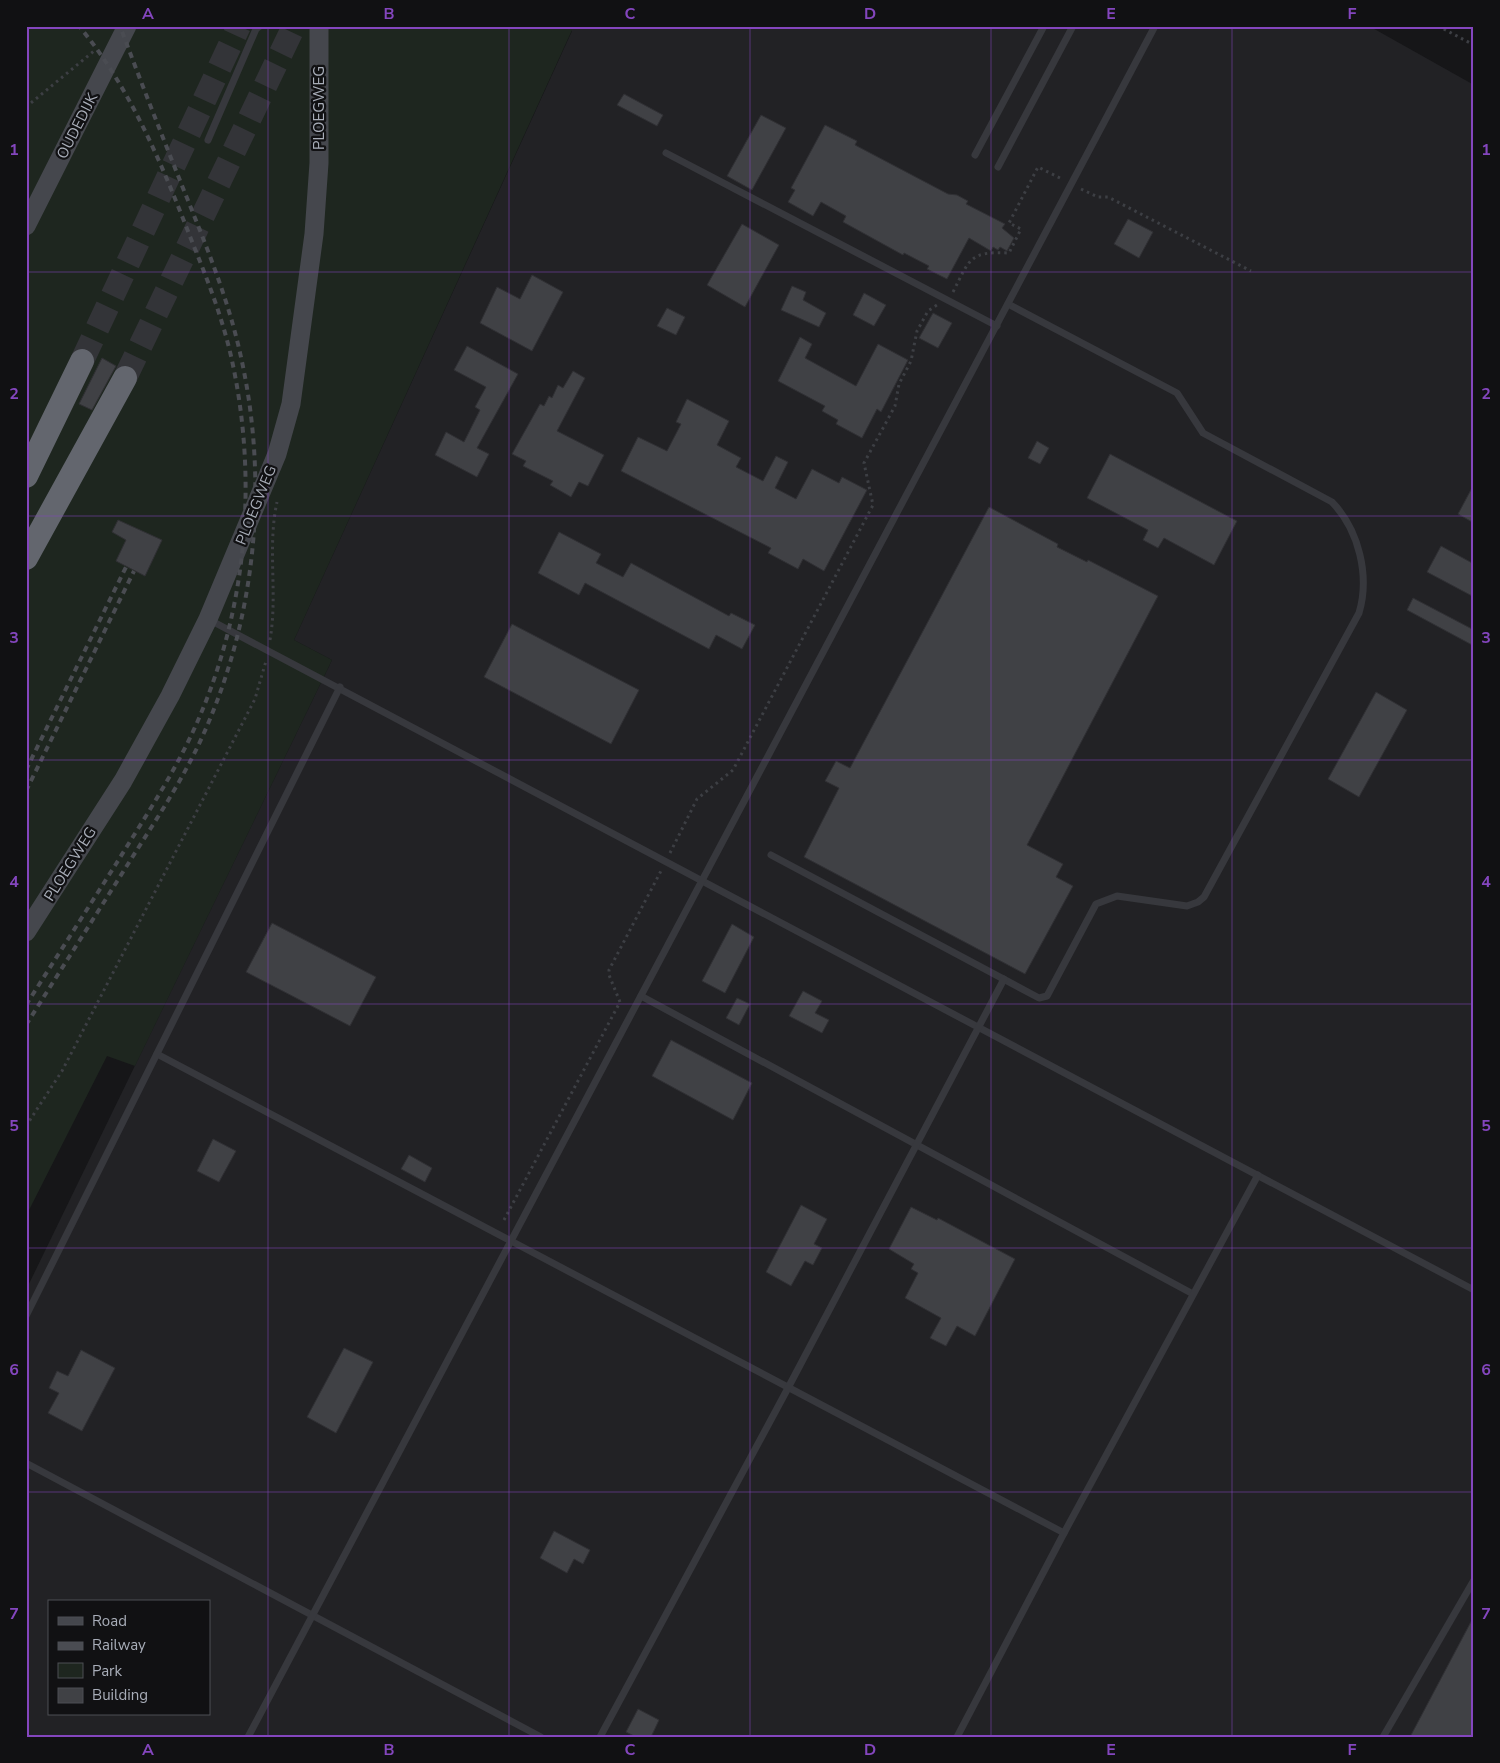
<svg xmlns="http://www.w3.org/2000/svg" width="1500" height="1763" font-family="'Nunito Sans',sans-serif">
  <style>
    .built { fill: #222225; fill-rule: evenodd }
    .green { fill: #1e261f }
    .building { fill: #404145; stroke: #303034 }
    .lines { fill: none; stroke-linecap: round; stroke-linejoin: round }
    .highway-tunnel { stroke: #333438; stroke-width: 24; stroke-dasharray: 24 12; stroke-linecap: butt }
    .path { stroke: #3d3f44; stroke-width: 3; stroke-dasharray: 2.5 4; stroke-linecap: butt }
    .lane { stroke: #37383d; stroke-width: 7 }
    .secondary { stroke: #45474d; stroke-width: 19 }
    .highway { stroke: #63666e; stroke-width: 24 }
    .rail { stroke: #4a4c52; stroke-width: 4; stroke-dasharray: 6 5; stroke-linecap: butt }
    .grid { fill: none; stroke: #8446be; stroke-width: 1; stroke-opacity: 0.55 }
    .labels { text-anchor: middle; stroke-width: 4.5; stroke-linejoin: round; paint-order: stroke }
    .street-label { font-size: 15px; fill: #a8adb8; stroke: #111113 }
    .neatline { fill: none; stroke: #8446be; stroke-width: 2 }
    .grid-label { font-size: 16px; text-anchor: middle; font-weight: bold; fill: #8446be }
  </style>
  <rect width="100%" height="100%" fill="#161618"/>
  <path class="built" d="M564,26H1369L1474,85V1737H26V1290L332,660L294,640L572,31ZM49,1602H209V1714H49Z"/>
  <polygon class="green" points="26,26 564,26 572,30 294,640 332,660 135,1066 107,1056 26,1216"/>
  <g class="building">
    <polygon points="624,94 663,115 657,126 617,105"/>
    <polygon points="761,115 786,128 752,190 727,176"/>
    <polygon points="825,125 857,141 855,145 948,194 957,195 968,201 966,204 1005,224 1002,228 1014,238 1007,251 1000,247 998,250 993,247 991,251 969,238 947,279 927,269 929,266 904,253 903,255 843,222 846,216 821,202 813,216 788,202 795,190 791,188"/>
    <polygon points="1128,219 1153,232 1139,258 1114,244"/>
    <polygon points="742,224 779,245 745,307 707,285"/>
    <polygon points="532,275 563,292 532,351 480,323 497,287 520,299"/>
    <polygon points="792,286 806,292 803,300 826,313 819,327 781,310"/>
    <polygon points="864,293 886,305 874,326 853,315"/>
    <polygon points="667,308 685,317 676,335 657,326"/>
    <polygon points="933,313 952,323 938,348 919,338"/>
    <polygon points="800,337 812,344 805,358 856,386 878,344 908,360 881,412 877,409 862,438 836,424 838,420 822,411 825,406 778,381"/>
    <polygon points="467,346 518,374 477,448 489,454 477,477 435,455 446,432 464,442 480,410 475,407 486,387 454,370"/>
    <polygon points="102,358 116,366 92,410 79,404"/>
    <polygon points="573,371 585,378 557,431 604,455 588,486 579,482 571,497 550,485 553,481 523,466 526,461 512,454 540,404 544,406 549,396 552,398 558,385 563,388"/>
    <polygon points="687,399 729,421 717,445 741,458 736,467 763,481 776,456 788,462 775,488 796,499 812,469 839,483 842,477 867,490 824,571 803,559 798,569 768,553 771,548 621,471 638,437 667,451 681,424 676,422"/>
    <polygon points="1037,441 1049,448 1040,464 1028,458"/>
    <polygon points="1110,454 1237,521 1214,565 1164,538 1158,548 1143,540 1148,530 1087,498"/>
    <polygon points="1474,484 1474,523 1458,514"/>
    <polygon points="989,507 1058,544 1057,547 1087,562 1088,560 1158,596 1027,845 1063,864 1056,877 1073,886 1025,974 804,857 839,788 825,781 836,761 850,768"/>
    <polygon points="118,520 162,540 145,576 116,561 126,540 112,532"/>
    <polygon points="559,532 601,554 596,563 623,577 631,563 729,616 731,613 755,625 742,649 716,635 709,649 585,583 579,595 538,573"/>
    <polygon points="1441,546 1474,564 1474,597 1427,572"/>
    <polygon points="1413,598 1474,630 1474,646 1407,610"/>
    <polygon points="512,624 639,690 611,744 484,677"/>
    <polygon points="1376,692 1407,710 1359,797 1328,779"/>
    <polygon points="272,923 376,977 350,1026 246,972"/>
    <polygon points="732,924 754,937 725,993 702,981"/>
    <polygon points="803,991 822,1001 815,1013 829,1020 822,1033 789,1016"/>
    <polygon points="737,998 750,1004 739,1025 726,1018"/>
    <polygon points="671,1040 752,1083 733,1120 652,1076"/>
    <polygon points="213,1139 236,1151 219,1182 197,1171"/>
    <polygon points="409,1155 432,1168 425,1182 401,1169"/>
    <polygon points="801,1205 827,1219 814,1244 822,1248 813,1265 805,1261 791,1286 766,1272"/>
    <polygon points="911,1207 937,1220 938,1218 1015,1259 975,1336 957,1326 946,1346 930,1338 941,1318 905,1298 918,1273 911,1269 914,1264 889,1249"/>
    <polygon points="344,1348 373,1362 336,1433 307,1417"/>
    <polygon points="81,1350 115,1368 82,1431 48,1413 59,1393 49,1388 57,1371 68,1376"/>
    <polygon points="554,1531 590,1550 583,1564 574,1559 567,1573 540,1558"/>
    <polygon points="1474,1616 1474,1737 1410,1737"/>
    <polygon points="638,1709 659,1720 651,1737 636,1737 626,1732"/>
  </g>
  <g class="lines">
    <g class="highway-tunnel">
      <polyline points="82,361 239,26"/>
      <polyline points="125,378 294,26"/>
    </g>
    <g class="path">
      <polyline points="1438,26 1474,45"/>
      <polyline points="26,107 94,51"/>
      <polyline points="1081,189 1098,197 1108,197 1251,271"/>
      <path d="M953,292C970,259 969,251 1009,253L1021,229L1009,223L1038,167L1062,179"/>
      <path d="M270,640C278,594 267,548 277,502"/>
      <polyline points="670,853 697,799 733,770 873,505 864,463 895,406 899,384 911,361 917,331 928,311 937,305"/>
      <polyline points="26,1126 62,1071 255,699 266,661"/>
      <polyline points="504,1220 620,1002 609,975 609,970 662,869"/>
    </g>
    <g class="lane">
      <polyline points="208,140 256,29 260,26"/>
      <polyline points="666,153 997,326"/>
      <polyline points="975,155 1044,26"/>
      <polyline points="998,167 1073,26"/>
      <polyline points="208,619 1474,1290"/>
      <path d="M771,855L1039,998L1047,996L1096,904L1117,896L1187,906L1198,902L1204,897L1359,613C1370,576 1359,530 1332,502L1203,433L1177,393L1008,304"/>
      <polyline points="641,996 1193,1294"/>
      <polyline points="157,1054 1064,1533"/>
      <polyline points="26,1316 340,687"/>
      <polyline points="26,1463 541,1737"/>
      <polyline points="248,1737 1155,26"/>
      <polyline points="600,1737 788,1388 1004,979"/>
      <polyline points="957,1737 1064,1533 1258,1175"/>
      <polyline points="1383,1737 1474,1580"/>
    </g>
    <g class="secondary">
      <polyline points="26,226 127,26"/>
      <polyline points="26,932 123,781 170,696 208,619 277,454 291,404 314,234 319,163 319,26"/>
    </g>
    <g class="highway">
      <polyline points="26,476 82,361"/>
      <polyline points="26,558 125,378"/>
    </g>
    <g class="rail">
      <polyline points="26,770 126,567"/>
      <polyline points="26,791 134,571"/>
      <path d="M26,1005C56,958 86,911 116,864C140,825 166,786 187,744C246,625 260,485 231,356C222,317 208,281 193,244C163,167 132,90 79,26"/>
      <path d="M26,1025C60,971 94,918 128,864C152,826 177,789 197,748C260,617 272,465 233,325C219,275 198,226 179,178C159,128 139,77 120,26"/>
    </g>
  </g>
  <path class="grid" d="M268,26V1737M509,26V1737M750,26V1737M991,26V1737M1232,26V1737M26,272H1474M26,516H1474M26,760H1474M26,1004H1474M26,1248H1474M26,1492H1474"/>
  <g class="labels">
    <g class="street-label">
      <text transform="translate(319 108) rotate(-90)" y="5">PLOEGWEG</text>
      <text transform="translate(77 126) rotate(-63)" y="5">OUDEDIJK</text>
      <text transform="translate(256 505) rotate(-68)" y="5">PLOEGWEG</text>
      <text transform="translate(70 864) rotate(-58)" y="5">PLOEGWEG</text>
    </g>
  </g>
  <rect width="1500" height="1763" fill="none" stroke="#111113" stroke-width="55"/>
  <rect x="48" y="1600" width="162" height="115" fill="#111113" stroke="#4d4f55"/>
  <rect x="58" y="1617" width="25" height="8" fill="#45474d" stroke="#4d4f55"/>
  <text x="92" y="1626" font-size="15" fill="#a8adb8">Road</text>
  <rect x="58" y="1642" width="25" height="8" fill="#4a4c52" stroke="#4d4f55"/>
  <text x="92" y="1650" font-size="15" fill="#a8adb8">Railway</text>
  <rect x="58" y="1663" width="25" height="15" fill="#1e261f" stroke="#4d4f55"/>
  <text x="92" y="1676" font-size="15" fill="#a8adb8">Park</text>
  <rect x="58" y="1688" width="25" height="15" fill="#404145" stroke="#4d4f55"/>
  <text x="92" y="1700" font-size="15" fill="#a8adb8">Building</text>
  <rect x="28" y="28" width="1444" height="1708" class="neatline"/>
  <g class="grid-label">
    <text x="148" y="19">A</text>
    <text x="389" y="19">B</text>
    <text x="630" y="19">C</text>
    <text x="870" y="19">D</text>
    <text x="1111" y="19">E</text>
    <text x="1352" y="19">F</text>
    <text x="14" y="155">1</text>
    <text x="1486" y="155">1</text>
    <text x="14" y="399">2</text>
    <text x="1486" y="399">2</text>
    <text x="14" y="643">3</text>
    <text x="1486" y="643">3</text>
    <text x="14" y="887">4</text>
    <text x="1486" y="887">4</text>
    <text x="14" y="1131">5</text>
    <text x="1486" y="1131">5</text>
    <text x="14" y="1375">6</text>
    <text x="1486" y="1375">6</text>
    <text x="14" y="1619">7</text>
    <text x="1486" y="1619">7</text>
    <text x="148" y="1755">A</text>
    <text x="389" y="1755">B</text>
    <text x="630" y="1755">C</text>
    <text x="870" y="1755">D</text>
    <text x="1111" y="1755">E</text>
    <text x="1352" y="1755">F</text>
  </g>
</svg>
